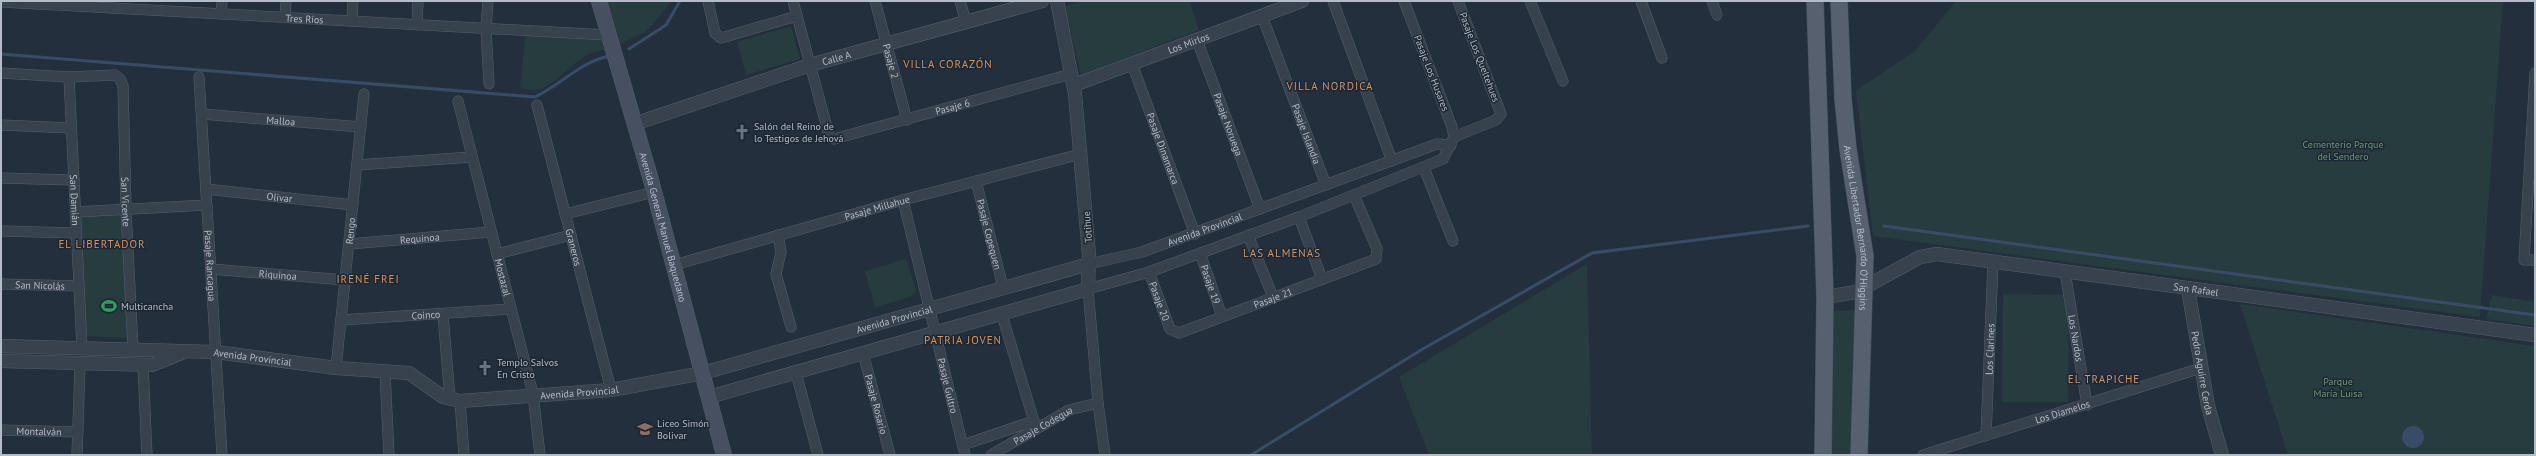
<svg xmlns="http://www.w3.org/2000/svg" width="2536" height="456" font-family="'PT Sans',sans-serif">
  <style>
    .green { fill: #263c3f }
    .water { fill: #394c67 }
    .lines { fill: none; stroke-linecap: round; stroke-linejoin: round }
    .stream { stroke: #394c67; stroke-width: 3 }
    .minor-casing { stroke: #565f6c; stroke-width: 11 }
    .tertiary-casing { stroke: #565f6c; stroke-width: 14 }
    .secondary-casing { stroke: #565f6c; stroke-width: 16 }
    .primary-casing { stroke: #414a57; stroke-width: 18 }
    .minor { stroke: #38414e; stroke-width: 10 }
    .tertiary { stroke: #38414e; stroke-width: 13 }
    .secondary { stroke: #465061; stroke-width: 15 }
    .primary { stroke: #56606e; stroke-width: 17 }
    .labels { text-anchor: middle; stroke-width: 3; stroke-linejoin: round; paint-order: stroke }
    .street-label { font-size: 10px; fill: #b4bcc9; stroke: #1d2633 }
    .poi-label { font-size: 10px; fill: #b4bcc9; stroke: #1d2633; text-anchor: start }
    .park-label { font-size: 10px; fill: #6b9a76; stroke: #1d2633 }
    .neighbourhood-label { font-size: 11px; letter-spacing: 1px; fill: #d59563; stroke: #1d2633 }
  </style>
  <rect width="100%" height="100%" fill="#242f3e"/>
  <g class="green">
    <polygon points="606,1 672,1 647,31 619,45"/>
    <polygon points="1083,1 1189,1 1199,30 1081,75 1064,6"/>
    <polygon points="1956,1 2503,1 2480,317 1873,236 1856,91 1915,51"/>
    <polygon points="791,26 800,59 746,75 737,42"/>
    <path d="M526,30L603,35L607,50C576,49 559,88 535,90C530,90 525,89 520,88Z"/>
    <polygon points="121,214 128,338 86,336 78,215"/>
    <polygon points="906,259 916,290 912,296 875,308 865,271"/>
    <polygon points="1587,264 1592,455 1429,455 1399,377"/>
    <polygon points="2003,294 2069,295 2068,402 2002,402"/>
    <polygon points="2492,295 2535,302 2535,326 2486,319"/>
    <polygon points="2240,304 2535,346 2535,455 2288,455"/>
    <polygon points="1858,310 1853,455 1830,455 1831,311"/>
  </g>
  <circle class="water" cx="2413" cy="437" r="11"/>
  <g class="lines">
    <g class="stream">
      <polyline points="629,49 666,25 680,1"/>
      <path d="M1,54L535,97C561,85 581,61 610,56"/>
      <polyline points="1884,226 2535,315"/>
      <polyline points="1251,455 1421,350 1592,253 1808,226"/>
    </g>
    <defs>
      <g id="minor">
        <polyline points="488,1 486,29 489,84"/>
        <polyline points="708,1 715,33 721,38 797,16"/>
        <path id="s1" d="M793,1L829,135L834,139L1071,74"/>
        <path id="s2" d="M875,1L907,120"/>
        <polyline points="960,1 966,22"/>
        <polyline points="1333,1 1392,161"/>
        <polyline points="1530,1 1563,81"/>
        <polyline points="1641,1 1662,58"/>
        <polyline points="1712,1 1717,15"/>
        <path id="s3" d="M1,2L608,35"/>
        <polyline points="221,14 222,1"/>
        <path id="s4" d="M1262,16L1326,185"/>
        <polyline points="285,17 286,1"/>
        <polyline points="352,21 353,1"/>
        <polyline points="417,25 418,1"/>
        <path id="s5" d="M1197,40L1260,209"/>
        <path id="s6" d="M1132,64L1195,234"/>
        <path id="s7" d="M1,73L69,77L115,75L120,79L123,86L126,209L133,349"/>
        <polyline points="2535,73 2524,260 2535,260"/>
        <path id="s8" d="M69,77L82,348"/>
        <path id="s9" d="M199,77L222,455"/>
        <path id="s10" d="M458,101L533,394L540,455"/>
        <path id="s11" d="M537,105L611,390"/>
        <path id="s12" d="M202,114L361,127"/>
        <polyline points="1,125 71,128"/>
        <polyline points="1454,137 1496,120 1501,114 1458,1"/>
        <polyline points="357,165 472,157"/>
        <polyline points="1424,168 1453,241"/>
        <polyline points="1,178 74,180"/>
        <path id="s13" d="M976,181L1003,287"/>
        <path id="s14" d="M206,189L353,205"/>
        <path id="s15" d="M903,200L965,455"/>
        <polyline points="75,212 207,205"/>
        <polyline points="565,214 654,192"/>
        <polyline points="1299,217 1322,279"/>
        <polyline points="1,231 76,233"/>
        <polyline points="778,235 781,252 776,274 791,327"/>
        <polyline points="1248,235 1273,297"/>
        <path id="s16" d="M349,244L491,232"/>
        <path id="s17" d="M1200,253L1222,316"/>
        <polyline points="497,254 571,235"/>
        <path id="s18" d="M1089,264L1142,252L1437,144L1451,145"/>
        <path id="s19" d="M674,265L903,200L1081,154"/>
        <path id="s20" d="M211,269L345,280"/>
        <path id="s21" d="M1149,272L1170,329L1179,333L1376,259L1377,249L1354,195"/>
        <path id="s22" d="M2065,272L2087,405"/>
        <path id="s23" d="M1,284L78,286"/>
        <polyline points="443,315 450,399"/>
        <polyline points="1002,315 1036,428"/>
        <path id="s24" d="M341,320L511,309"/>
        <path id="s25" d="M863,353L890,455"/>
        <polyline points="143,365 147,455"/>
        <path id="s26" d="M336,368L364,94"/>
        <polyline points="385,372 389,455"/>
        <polyline points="796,373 818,455"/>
        <polyline points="460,401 464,455"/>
        <path id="s27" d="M1,430L78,432"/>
        <path id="s28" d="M1986,436L1993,262"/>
        <polyline points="963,445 1034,421"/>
        <polyline points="77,455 80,364"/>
        <path id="s29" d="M991,455L1069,410L1098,403"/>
        <polyline points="1105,455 1098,403 1088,289 1149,272 1299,217 1443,159 1454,137 1452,127 1404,1"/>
        <path id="s30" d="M1923,455L2201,368"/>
      </g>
      <g id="tertiary">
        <path id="s31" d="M1074,85L1302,1"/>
        <path id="s32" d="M634,124L810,65L1042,1"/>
        <path id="s33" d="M2188,289L2208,406L2222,455"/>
        <path id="s34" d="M1825,297L1856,292L1920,257L1937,254L2535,335"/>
        <path id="s35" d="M1,346L216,352L336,368L409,373L443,397L460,401L611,390L703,373L1089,264"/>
        <polyline points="1,361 152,365 182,353"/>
        <polyline points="709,397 1088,289 1089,255 1075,94 1057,1"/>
      </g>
      <g id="secondary">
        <path id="s36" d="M599,1L651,180L724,455"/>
      </g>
      <g id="primary">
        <polyline points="1815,1 1825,297 1823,455"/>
        <path id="s37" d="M1839,1L1843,99L1848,149L1865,256L1859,455"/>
      </g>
    </defs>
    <use href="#minor" class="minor-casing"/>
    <use href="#tertiary" class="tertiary-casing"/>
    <use href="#secondary" class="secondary-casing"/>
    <use href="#primary" class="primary-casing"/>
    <use href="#minor" class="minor"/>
    <use href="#tertiary" class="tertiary"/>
    <use href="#secondary" class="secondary"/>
    <use href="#primary" class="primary"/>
  </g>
  <defs>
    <symbol id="church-bare" viewBox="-9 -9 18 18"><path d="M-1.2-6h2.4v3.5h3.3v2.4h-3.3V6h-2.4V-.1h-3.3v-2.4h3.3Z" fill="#6b7280" stroke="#1d2633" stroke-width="2.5" paint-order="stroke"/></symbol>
    <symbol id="stadium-bare" viewBox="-9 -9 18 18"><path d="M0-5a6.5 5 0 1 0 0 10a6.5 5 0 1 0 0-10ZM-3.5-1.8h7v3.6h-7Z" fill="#2e9e5b" stroke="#1d2633" stroke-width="2.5" paint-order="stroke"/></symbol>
    <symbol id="school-bare" viewBox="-9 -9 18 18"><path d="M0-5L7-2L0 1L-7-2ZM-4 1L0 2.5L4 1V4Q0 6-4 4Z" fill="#8d6e63" stroke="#1d2633" stroke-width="2.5" paint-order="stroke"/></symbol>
  </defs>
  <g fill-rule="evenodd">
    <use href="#church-bare" x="731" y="121" width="22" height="22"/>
    <use href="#stadium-bare" x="98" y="295" width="22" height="22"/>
    <use href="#church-bare" x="474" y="357" width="22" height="22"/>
    <use href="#school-bare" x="634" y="418" width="22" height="22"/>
  </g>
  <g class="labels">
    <g class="street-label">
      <text dy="4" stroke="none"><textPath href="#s3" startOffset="304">Tres Ríos</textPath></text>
      <text dy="4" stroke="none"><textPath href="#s31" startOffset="122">Los Mirlos</textPath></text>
      <text transform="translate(1480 57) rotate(69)" y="4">Pasaje Los Queltehues</text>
      <text dy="4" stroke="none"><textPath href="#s32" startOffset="213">Calle A</textPath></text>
      <text dy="4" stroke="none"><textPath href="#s2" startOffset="62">Pasaje 2</textPath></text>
      <text transform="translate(1432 73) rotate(69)" y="4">Pasaje Los Husares</text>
      <text dy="4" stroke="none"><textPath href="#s1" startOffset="268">Pasaje 6</textPath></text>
      <text dy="4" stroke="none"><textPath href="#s12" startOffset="79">Malloa</textPath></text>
      <text dy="4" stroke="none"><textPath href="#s5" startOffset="90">Pasaje Noruega</textPath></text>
      <text dy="4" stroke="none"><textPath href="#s4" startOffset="126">Pasaje Islandia</textPath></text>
      <text dy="4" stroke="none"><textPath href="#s6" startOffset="90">Pasaje Dinamarca</textPath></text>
      <text dy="4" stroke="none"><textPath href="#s14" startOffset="74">Olivar</textPath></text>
      <text dy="4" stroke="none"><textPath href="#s8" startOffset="123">San Damián</textPath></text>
      <text dy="4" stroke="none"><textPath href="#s7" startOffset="244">San Vicente</textPath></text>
      <text dy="4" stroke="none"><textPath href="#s19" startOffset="211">Pasaje Millahue</textPath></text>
      <text transform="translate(1087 227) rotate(-94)" y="4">Totihue</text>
      <text dy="4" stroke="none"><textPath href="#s36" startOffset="235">Avenida General Manuel Baquedano</textPath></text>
      <text dy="4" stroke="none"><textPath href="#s37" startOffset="228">Avenida Libertador Bernardo O'Higgins</textPath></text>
      <text dy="4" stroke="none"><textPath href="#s18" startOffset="121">Avenida Provincial</textPath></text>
      <text dy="4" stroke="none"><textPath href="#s26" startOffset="138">Rengo</textPath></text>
      <text dy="4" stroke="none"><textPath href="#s13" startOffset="55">Pasaje Copequen</textPath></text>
      <text dy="4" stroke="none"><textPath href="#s16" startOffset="71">Requinoa</textPath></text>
      <text dy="4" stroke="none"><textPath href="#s11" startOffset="147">Graneros</textPath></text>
      <text dy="4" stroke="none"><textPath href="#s9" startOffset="189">Pasaje Rancagua</textPath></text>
      <text dy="4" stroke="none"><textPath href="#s20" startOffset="67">Riquinoa</textPath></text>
      <text dy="4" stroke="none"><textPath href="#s10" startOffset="182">Mostazal</textPath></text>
      <text dy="4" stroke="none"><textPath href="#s17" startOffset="33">Pasaje 19</textPath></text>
      <text dy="4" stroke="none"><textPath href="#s23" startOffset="39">San Nicolás</textPath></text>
      <text dy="4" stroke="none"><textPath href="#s34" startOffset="383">San Rafael</textPath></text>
      <text dy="4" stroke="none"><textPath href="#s21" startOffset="171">Pasaje 21</textPath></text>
      <text dy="4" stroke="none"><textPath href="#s21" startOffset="31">Pasaje 20</textPath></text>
      <text dy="4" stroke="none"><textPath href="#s24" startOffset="85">Coinco</textPath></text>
      <text dy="4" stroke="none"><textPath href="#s35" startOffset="912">Avenida Provincial</textPath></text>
      <text dy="4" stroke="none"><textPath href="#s22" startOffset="67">Los Nardos</textPath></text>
      <text dy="4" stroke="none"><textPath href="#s28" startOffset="87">Los Clarines</textPath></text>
      <text dy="4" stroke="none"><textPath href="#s35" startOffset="252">Avenida Provincial</textPath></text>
      <text dy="4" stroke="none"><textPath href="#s33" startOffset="85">Pedro Aguirre Cerda</textPath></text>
      <text dy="4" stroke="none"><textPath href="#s15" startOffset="191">Pasaje Gultro</textPath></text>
      <text dy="4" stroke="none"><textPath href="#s35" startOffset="588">Avenida Provincial</textPath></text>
      <text dy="4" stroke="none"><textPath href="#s25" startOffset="53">Pasaje Rosario</textPath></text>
      <text dy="4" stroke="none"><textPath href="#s30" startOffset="146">Los Diamelos</textPath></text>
      <text dy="4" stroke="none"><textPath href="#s29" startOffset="60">Pasaje Codegua</textPath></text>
      <text dy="4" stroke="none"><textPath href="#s27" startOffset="38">Montalván</textPath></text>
    </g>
    <g class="poi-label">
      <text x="754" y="130">Salón del Reino de<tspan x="754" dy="12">lo Testigos de Jehová</tspan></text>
      <text x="121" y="310">Multicancha</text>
      <text x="497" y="366">Templo Salvos<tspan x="497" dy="12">En Cristo</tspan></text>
      <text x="657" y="427">Liceo Simón<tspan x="657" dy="12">Bolivar</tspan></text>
    </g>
    <g class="park-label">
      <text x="2343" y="148">Cementerio Parque<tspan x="2343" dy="12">del Sendero</tspan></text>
      <text x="2338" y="385">Parque<tspan x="2338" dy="12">María Luisa</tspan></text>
    </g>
    <g class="neighbourhood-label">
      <text x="948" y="68">VILLA CORAZÓN</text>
      <text x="1330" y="90">VILLA NORDICA</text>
      <text x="102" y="248">EL LIBERTADOR</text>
      <text x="1282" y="257">LAS ALMENAS</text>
      <text x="368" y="283">IRENÉ FREI</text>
      <text x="963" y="344">PATRIA JOVEN</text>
      <text x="2104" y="383">EL TRAPICHE</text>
    </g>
  </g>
  <rect width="2536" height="456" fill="none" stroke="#b4bcc9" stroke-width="4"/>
</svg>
